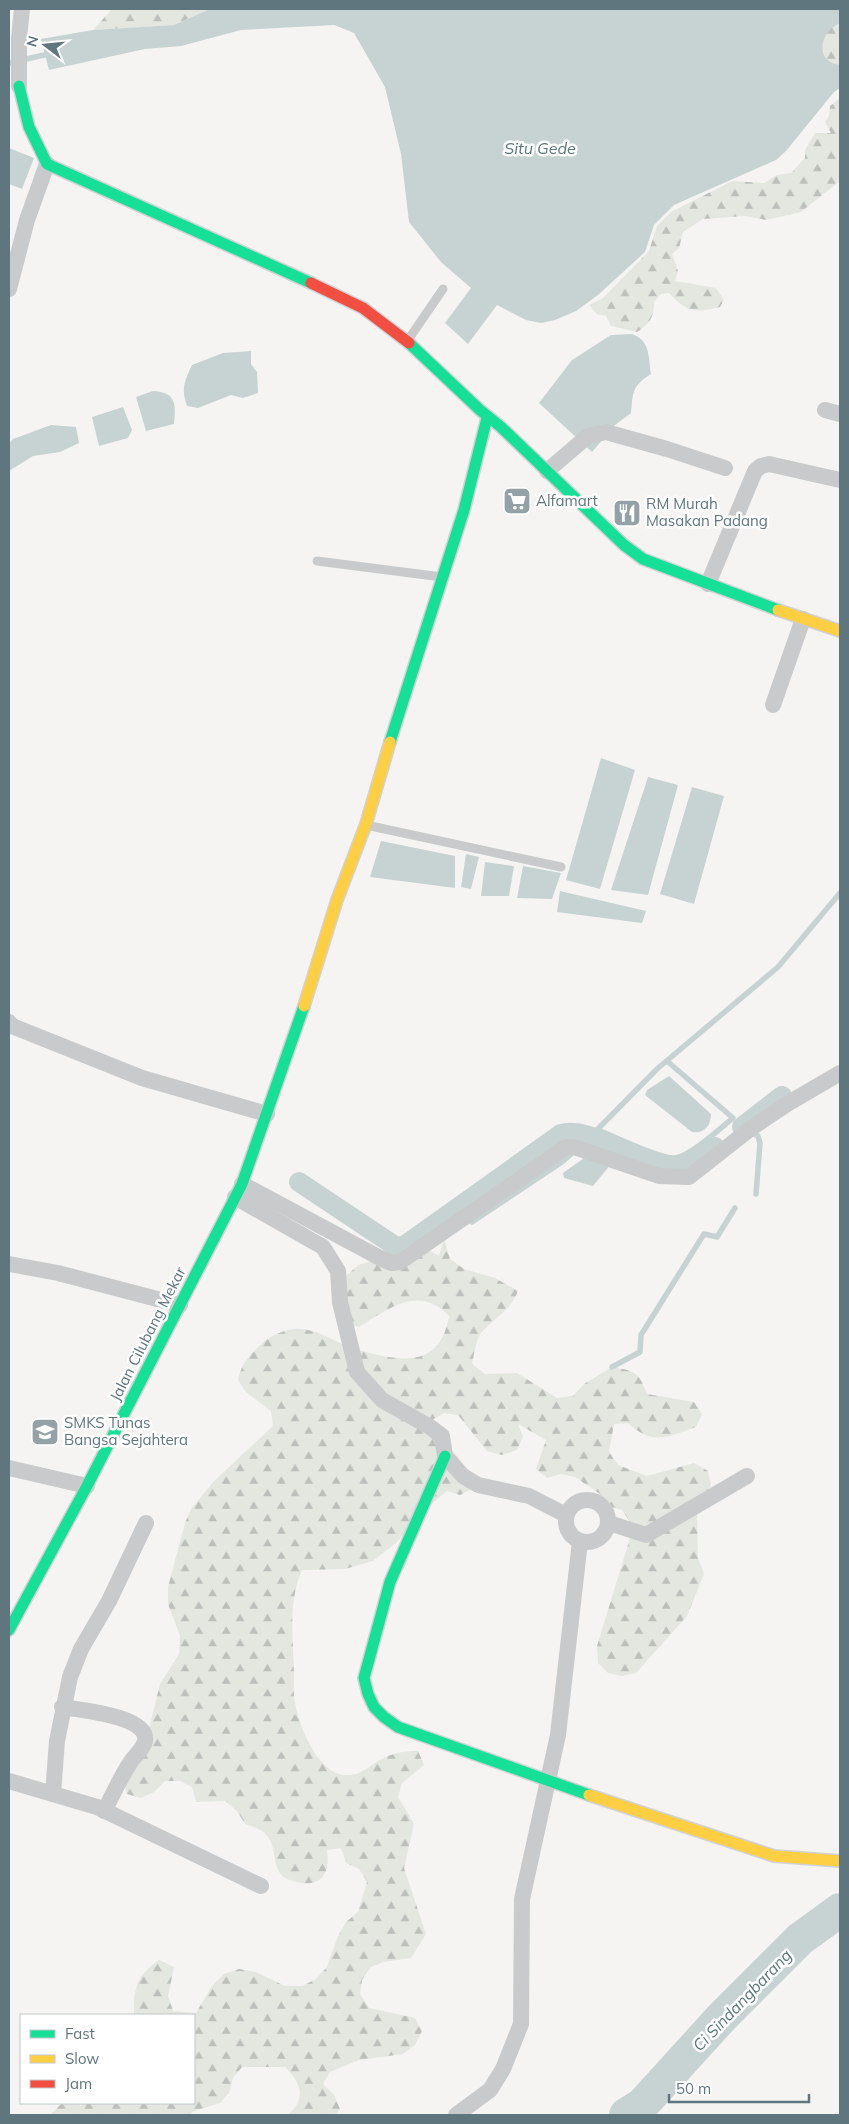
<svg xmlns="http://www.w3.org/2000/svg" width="849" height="2124" font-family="Mulish,sans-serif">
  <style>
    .forest { fill: url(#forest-firs) }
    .water { fill: #c7d3d3 }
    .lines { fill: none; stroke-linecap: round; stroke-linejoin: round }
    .stream { stroke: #c7d3d3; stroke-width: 5.5 }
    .canal { stroke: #c7d3d3; stroke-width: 20 }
    .river { stroke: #c7d3d3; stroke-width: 34 }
    .fast-casing { stroke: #d1d2d3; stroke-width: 14 }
    .slow-casing { stroke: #d1d2d3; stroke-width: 14 }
    .jam-casing { stroke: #d1d2d3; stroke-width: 14 }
    .lane { stroke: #c9cacb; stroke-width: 9 }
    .street { stroke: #c9cacb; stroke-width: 16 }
    .fast { stroke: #16e098; stroke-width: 11 }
    .slow { stroke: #ffcf43; stroke-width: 11 }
    .jam { stroke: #f24e42; stroke-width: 11 }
    .labels { text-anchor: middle; stroke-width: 5; stroke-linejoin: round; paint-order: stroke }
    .poi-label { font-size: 15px; fill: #60767e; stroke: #fff; text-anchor: start }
    .street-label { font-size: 15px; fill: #60767e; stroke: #fff }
    .water-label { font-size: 16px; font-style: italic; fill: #5a7779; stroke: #fff }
  </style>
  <defs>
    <pattern id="forest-firs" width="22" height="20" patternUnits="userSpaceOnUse" patternTransform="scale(1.25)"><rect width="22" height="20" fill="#e4e6e0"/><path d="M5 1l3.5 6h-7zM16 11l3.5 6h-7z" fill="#bcbfbb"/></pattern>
  </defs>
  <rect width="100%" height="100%" fill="#f5f4f3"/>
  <g class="forest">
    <polygon points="112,9 210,9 174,25 93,30"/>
    <polygon points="840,9 840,70 824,62 816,30"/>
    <path d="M840,98V181L801,212L766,220L745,216L703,219L683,232L679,248L672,254L678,271L675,281L716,288L724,300L720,307C695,313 687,313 669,293L661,294L654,302C654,317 650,324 637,332L611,326L606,316L597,314L589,305L603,298L649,251L657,226L671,212L732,181L764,183L777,175L791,173L805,158V150L815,133H831L825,122L829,116L830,106Z"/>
    <path d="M444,1238L450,1259L464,1269L495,1278L518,1291C508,1314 496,1315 481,1333C476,1339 474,1355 472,1364L485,1374L517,1373L557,1398L573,1396L584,1384L612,1367C635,1371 639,1372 647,1394L694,1402L702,1414L696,1427C667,1437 653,1446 628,1423L614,1424L609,1452L618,1465L647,1476L694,1463L708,1471L711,1486L697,1511L698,1558L704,1574L687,1616L636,1673L622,1676L608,1673L598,1663L597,1646L630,1538V1522L622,1510L608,1506L600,1494L575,1477L561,1474L547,1478L536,1469L546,1440L518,1424L523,1437L517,1450L502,1455L487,1451L458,1415L444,1413L432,1420L436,1435L459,1458L474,1488L460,1495L447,1491L424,1510L396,1543L373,1561L345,1569L302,1570C288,1600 293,1640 294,1672C294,1682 293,1693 295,1703C299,1726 317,1772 344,1775C363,1777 372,1762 388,1756C398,1752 407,1751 418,1751L424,1765L402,1783L398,1797L414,1824L404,1868L426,1934L411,1958L383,1962L371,1967L362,1980L360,1994L369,2008L415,2018L422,2031L415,2045L403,2054L359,2060L330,2072L323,2084L334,2095L340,2109L335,2115H288C307,2098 301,2083 285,2067H242L233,2078L229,2093L220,2103L194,2111L189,2115H50L62,2103H194V2015H134C133,1989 137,1975 159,1960L174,1967L168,1996L173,2011L196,2013L212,1986L224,1974L239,1969L256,1972L285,1986H302L316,1979L327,1967L338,1936L346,1922L358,1912L367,1882L359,1869L346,1863L341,1848L327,1850C328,1860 329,1868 323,1876C318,1883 309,1884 302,1883C266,1878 281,1856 268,1837C262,1829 255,1827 245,1824L237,1811L225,1801L196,1802L192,1787L180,1781H165L154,1792L141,1798L127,1794L122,1779L147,1737L160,1684L179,1654L180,1636L168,1604V1587L185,1523L191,1509L214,1481L273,1426L271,1411L246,1392L238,1380C242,1364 246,1360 257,1348C267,1338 279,1331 294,1329C316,1327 335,1343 355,1349C397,1361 440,1371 449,1316C418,1284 389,1309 359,1327L345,1323L346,1276L358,1265L374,1260L390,1243L398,1248L417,1243L439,1256Z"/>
  </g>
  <g class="water">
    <path d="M210,9H840V23C820,31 813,62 840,65V88L834,92L786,151L776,160L674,205L654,225L645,252L598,295L576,311L555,320L541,323L526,320L497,305L468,344L445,323L471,288L441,262L409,222L401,154L385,87L354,33L334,25L241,30L181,46L145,49L49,70L41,39L93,30L174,25Z"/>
    <polygon points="9,148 34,158 22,189 9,184"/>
    <path d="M632,334C651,341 648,357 651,374C632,386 633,392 631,413L615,425L592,452L539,403L572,360L611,335Z"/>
    <path d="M251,351V364L257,372L258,393L243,398L231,395L198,408L187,406C181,389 184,382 192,365L223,353Z"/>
    <path d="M153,391C176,392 176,404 174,424L146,431L136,397Z"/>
    <polygon points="123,407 132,430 128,438 99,446 92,417"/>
    <polygon points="51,425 76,427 79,443 60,452 33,456 9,471 9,443 13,439"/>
    <polygon points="601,758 635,770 600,889 566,880"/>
    <polygon points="648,777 678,785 648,895 611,890"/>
    <polygon points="692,787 724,796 694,904 660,894"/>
    <polygon points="381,841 455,856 455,888 370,877"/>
    <polygon points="466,854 479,857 471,889 461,887"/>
    <polygon points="485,862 514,866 509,896 481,896"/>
    <polygon points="523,866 561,873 552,899 517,898"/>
    <polygon points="560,891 646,911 642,923 557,912"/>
    <path d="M669,1076L711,1114C711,1125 705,1134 692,1132L645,1095L647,1090Z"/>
    <polygon points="591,1153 611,1164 593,1186 564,1178 563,1173"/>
  </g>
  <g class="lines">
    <g class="stream">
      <polyline points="9,63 53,53"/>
      <path d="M598,1130C613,1136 662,1160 675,1158C692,1155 719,1129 733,1118L667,1061"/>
      <polyline points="751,1133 758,1136 760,1143 756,1194"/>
      <polyline points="472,1222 562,1162 590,1137 657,1069 778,967 840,893"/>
      <polyline points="612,1367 640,1352 641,1335 704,1234 717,1237 735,1208"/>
    </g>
    <g class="canal">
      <polyline points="742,1127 782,1096"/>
      <path d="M299,1182L398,1248L407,1244L561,1134C593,1124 649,1175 682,1168C694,1166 706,1154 715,1147"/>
    </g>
    <polyline class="river" points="626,2115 642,2105 722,2017 800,1939 840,1910"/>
    <defs>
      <g id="fast">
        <polyline points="19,86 29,127 47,164 311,283"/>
        <polyline points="409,343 480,410 501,427 624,545 643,559 778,610"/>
        <polyline points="390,742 464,510 487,418"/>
        <polyline points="445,1456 390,1582 364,1678 368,1694 374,1707 384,1717 398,1727 589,1795"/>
        <polyline points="9,1630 87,1486 242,1184 304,1006"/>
      </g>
      <g id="slow">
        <polyline points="778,610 840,631"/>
        <polyline points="304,1006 337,900 366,824 390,742"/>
        <polyline points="589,1795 774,1856 840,1861"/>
      </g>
      <polyline id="jam" points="311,283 363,308 409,343"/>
    </defs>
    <use href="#fast" class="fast-casing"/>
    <use href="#slow" class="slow-casing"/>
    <use href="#jam" class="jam-casing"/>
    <g class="lane">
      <polyline points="408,340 443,289"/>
      <polyline points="317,561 442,577"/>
      <polyline points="366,825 561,867"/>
    </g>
    <g class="street">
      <polyline points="19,86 19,38 22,9"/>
      <polyline points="9,289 27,220 47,164"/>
      <polyline points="825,410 840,414"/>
      <polyline points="547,471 588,436 606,432 667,449 725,468"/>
      <polyline points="708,584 755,471 761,466 769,464 840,480"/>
      <polyline points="773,705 803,619"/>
      <polyline points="9,1022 12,1026 142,1078 267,1114"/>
      <polyline points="242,1184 382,1259 392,1263 400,1262 566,1147 574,1147 659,1176 689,1177 750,1129 787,1104 840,1073"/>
      <polyline points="235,1197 323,1247 338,1271 340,1302 357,1372 382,1400 430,1427 442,1436 445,1456 463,1476 478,1485 529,1496 566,1515"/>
      <polyline points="9,1264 58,1273 180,1305"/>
      <polyline points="9,1468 87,1486"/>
      <circle cx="587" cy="1521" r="21"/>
      <polyline points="609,1523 646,1535 747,1476"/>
      <path d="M62,1707C80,1710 149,1716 145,1741C143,1750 134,1756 130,1763C120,1778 113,1795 104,1811"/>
      <polyline points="9,1781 97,1807 261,1886"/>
      <polyline points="53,1794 57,1741 70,1677 81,1649 109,1601 146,1523"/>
      <polyline points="456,2115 490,2090 503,2069 521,2024 522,1899 558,1735 580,1541"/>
    </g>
    <use href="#fast" class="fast"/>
    <use href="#slow" class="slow"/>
    <use href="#jam" class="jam"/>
  </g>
  <defs>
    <symbol id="supermarket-square" viewBox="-11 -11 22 22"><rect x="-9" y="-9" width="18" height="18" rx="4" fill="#94a2a7" stroke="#fff"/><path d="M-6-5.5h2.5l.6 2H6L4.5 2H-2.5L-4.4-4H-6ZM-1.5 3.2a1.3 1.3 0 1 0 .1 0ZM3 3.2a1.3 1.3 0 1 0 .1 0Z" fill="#fff"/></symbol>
    <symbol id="restaurant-square" viewBox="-11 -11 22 22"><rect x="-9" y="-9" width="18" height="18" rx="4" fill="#94a2a7" stroke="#fff"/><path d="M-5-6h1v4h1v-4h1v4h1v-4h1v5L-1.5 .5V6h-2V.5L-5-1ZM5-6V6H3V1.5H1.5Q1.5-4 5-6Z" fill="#fff"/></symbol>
    <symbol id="school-square" viewBox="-11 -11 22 22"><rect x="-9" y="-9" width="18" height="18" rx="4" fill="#94a2a7" stroke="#fff"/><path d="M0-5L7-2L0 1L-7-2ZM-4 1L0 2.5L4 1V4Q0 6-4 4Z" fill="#fff"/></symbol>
  </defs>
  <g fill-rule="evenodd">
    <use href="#supermarket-square" x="501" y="485" width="32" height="32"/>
    <use href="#restaurant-square" x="611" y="497" width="32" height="32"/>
    <use href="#school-square" x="29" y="1416" width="32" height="32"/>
  </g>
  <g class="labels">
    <g class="poi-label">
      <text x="536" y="506">Alfamart</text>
      <text x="646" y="509">RM Murah<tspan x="646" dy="17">Masakan Padang</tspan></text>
      <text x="64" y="1428">SMKS Tunas<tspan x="64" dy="17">Bangsa Sejahtera</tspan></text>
    </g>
    <g class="street-label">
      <text transform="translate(148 1334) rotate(-63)" y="5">Jalan Cilubang Mekar</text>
    </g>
    <g class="water-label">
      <text x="540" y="154">Situ Gede</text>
      <text transform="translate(742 2000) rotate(-46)" y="6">Ci Sindangbarang</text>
    </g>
  </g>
  <rect width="849" height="2124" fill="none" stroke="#60767e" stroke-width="20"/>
  <rect x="20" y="2014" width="175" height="90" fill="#ffffff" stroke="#bfc8cb"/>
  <rect x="30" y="2030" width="25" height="8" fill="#16e098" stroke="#bfc8cb"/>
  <text x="65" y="2039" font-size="15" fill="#60767e">Fast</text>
  <rect x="30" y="2055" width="25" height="8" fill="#ffcf43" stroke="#bfc8cb"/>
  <text x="65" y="2064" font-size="15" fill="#60767e">Slow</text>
  <rect x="30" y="2080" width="25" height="8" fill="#f24e42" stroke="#bfc8cb"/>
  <text x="65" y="2089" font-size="15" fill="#60767e">Jam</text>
  <g transform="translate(45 45) rotate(286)" stroke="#ffffff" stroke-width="4" paint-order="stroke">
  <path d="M0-4L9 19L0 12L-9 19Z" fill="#60767e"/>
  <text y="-8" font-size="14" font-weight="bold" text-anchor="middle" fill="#60767e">N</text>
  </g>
  <path d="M669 2094v8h140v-8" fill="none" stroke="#60767e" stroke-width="2.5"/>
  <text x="676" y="2094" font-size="15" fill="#60767e" stroke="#ffffff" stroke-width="4" paint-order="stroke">50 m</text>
</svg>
